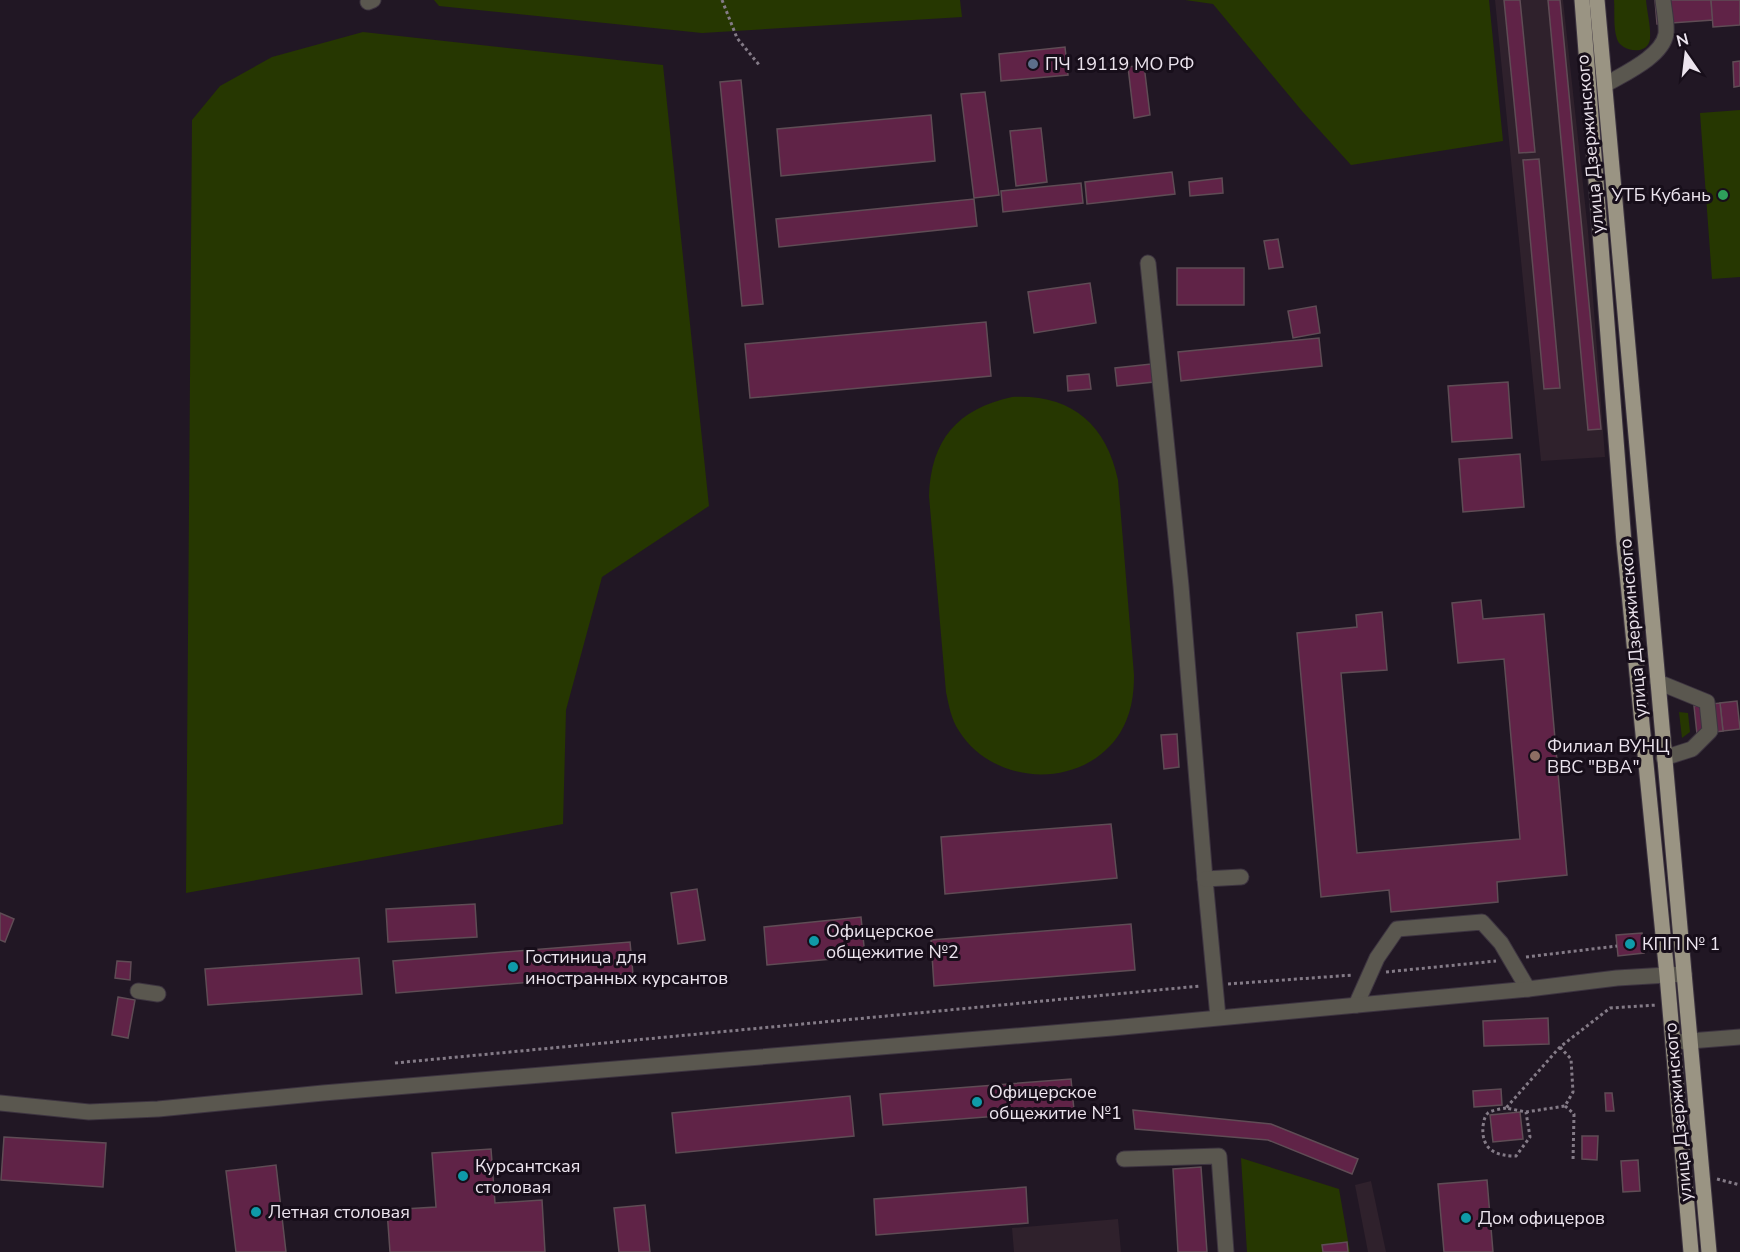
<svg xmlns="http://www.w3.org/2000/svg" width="1740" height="1252" font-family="'Nunito Sans',sans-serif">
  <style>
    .industrial { fill: #2f212c }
    .green { fill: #263701 }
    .building { fill: #602347; stroke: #5f4c55; stroke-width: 1.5 }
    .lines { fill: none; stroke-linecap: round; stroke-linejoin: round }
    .minor-casing { stroke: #3d3440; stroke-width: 17 }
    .major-casing { stroke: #3d3440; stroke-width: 17 }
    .path { stroke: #847b87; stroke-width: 3; stroke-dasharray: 3 3; stroke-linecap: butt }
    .minor { stroke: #5a574f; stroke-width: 15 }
    .major { stroke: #9a9483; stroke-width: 15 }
    .service-dot { fill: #5c6f8a; stroke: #170e1a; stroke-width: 2 }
    .leisure-dot { fill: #2e9e5b; stroke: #170e1a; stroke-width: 2 }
    .education-dot { fill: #8d6e63; stroke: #170e1a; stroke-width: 2 }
    .culture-dot { fill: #0f9aa8; stroke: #170e1a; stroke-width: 2 }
    .labels { text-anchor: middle; stroke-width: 6; stroke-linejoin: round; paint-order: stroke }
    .poi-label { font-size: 18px; fill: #ece4ee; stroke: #170e1a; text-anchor: start }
    .street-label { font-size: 18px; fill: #ece4ee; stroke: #170e1a }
  </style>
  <rect width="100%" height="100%" fill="#211724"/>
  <g class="industrial">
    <polygon points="1495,0 1563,0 1588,231 1605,457 1541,461"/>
    <polygon points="1371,1181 1386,1252 1368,1252 1355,1185"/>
    <polygon points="1118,1219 1121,1252 1014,1252 1012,1228"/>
  </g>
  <g class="green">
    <polygon points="434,0 960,0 962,17 702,33 439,6"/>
    <polygon points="1185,0 1489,0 1503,141 1351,165 1302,111 1213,4"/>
    <path d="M1614,0H1646C1647,12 1651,27 1650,39C1648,56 1621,52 1617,39C1613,27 1615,12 1614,0Z"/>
    <polygon points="363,32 663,65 709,506 602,577 566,710 563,824 186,893 192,120 220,86 272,57"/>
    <polygon points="1740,110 1740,277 1712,279 1700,113"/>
    <path d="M1012,397C1070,394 1106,423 1118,480L1134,675C1134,696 1131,715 1120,733C1084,790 994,787 959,731C951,719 949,706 946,692L929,496C931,440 957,409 1012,397Z"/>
    <polygon points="1679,712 1688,713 1690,732 1682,738"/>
    <polygon points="1241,1158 1339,1189 1350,1252 1247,1252"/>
  </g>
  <g class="building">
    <polygon points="1504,0 1520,0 1535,152 1519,153"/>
    <polygon points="1548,0 1560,0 1601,429 1588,430"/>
    <polygon points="1655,0 1711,0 1713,20 1657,24"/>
    <polygon points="1711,0 1740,0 1740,25 1713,27"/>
    <polygon points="1065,47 1068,75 1001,81 999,54"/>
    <polygon points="1740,61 1740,86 1734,87 1733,62"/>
    <polygon points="1144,65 1150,115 1134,118 1128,67"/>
    <polygon points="741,80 763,304 742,306 720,82"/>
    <polygon points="985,92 999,195 974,198 961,94"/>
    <polygon points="931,115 935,161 781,176 777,129"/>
    <polygon points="1041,128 1047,182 1016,186 1010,131"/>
    <polygon points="1539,159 1560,388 1544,389 1523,160"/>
    <polygon points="1172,172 1175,194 1087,204 1085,182"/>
    <polygon points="1222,178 1223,193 1190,196 1189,182"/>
    <polygon points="1081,183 1083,203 1003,212 1001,191"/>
    <polygon points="974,199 977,226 779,247 776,219"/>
    <polygon points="1278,239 1283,267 1269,269 1264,241"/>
    <rect x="1177" y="268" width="67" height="37"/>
    <polygon points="1090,283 1096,323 1034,333 1028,292"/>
    <polygon points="1316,306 1320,333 1293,338 1288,311"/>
    <polygon points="986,322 991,376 750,398 745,344"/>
    <polygon points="1319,338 1322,366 1181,381 1178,352"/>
    <polygon points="1151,364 1154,382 1117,386 1115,368"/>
    <polygon points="1089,374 1091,389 1068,391 1067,376"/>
    <polygon points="1508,382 1512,438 1452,442 1448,386"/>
    <polygon points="1520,454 1524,507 1463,512 1459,459"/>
    <polygon points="1481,600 1483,619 1544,614 1567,875 1497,882 1498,902 1391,912 1389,890 1321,897 1297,633 1357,627 1356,615 1382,612 1387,670 1341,673 1357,853 1520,839 1504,659 1458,663 1452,603"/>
    <polygon points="1737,701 1740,729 1723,731 1720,703"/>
    <polygon points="1720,703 1723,731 1697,734 1694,706"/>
    <polygon points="1177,734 1179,767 1164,769 1161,735"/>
    <polygon points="1111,824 1117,878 945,894 941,837"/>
    <polygon points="697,889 705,940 678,944 671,893"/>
    <polygon points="475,904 477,937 388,942 386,909"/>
    <polygon points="0,913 14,919 5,942 0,940"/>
    <polygon points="861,917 865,956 767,965 764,927"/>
    <polygon points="1131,924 1135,970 934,986 931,940"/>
    <polygon points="1642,933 1644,953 1618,956 1616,935"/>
    <polygon points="630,942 633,974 396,993 393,961"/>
    <polygon points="359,958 362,994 208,1005 205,969"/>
    <polygon points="117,961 131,962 130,980 115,978"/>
    <polygon points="118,997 135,1000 128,1038 112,1035"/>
    <polygon points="1548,1018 1549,1044 1484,1046 1483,1021"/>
    <polygon points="1071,1079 1074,1110 883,1125 880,1094"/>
    <polygon points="1501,1089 1502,1105 1474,1107 1473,1091"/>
    <polygon points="1605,1093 1612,1093 1614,1111 1606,1111"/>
    <polygon points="850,1096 854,1136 676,1153 672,1113"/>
    <polygon points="1133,1110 1271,1124 1358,1159 1352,1174 1268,1140 1135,1129"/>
    <polygon points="1520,1112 1523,1139 1493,1142 1490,1115"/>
    <polygon points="1582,1136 1598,1136 1597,1160 1582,1159"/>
    <polygon points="4,1137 106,1143 103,1187 1,1180"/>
    <polygon points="491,1149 495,1203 542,1200 545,1252 390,1252 387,1210 436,1207 432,1153"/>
    <polygon points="1638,1160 1640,1191 1623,1192 1621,1161"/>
    <polygon points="276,1165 286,1252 236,1252 226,1171"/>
    <polygon points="1201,1167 1207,1252 1178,1252 1173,1169"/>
    <polygon points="1487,1180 1493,1252 1444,1252 1438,1184"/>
    <polygon points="1026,1187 1028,1223 876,1235 874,1199"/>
    <polygon points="645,1205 650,1252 619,1252 614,1208"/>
    <polygon points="1347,1242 1348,1252 1323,1252 1322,1245"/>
  </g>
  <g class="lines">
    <defs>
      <g id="minor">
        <polyline points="368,2 373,0"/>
        <path d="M1605,85C1623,74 1662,57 1666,34C1667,23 1664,10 1663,0"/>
        <polyline points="1148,263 1181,586 1205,879 1218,1017"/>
        <polyline points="1658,682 1707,702 1710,731 1692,749 1664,758"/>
        <polyline points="1205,879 1241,877"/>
        <polyline points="138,991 158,994"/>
        <polyline points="1356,1005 1377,958 1397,929 1482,922 1501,943 1528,989"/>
        <polyline points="1677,1042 1740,1037"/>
        <polyline points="0,1103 89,1112 158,1109 323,1093 1112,1028 1528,989 1617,978 1684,974"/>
        <polyline points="1124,1159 1219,1156 1226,1252"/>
      </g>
      <g id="major">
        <polyline points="1582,0 1624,543 1667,975 1691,1252"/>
        <polyline points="1597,0 1709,1252"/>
      </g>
    </defs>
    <use href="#minor" class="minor-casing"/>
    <use href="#major" class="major-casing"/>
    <g class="path">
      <polyline points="722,0 737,38 760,66"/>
      <polyline points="1526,957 1617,946"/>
      <polyline points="1386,972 1496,961"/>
      <polyline points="1228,984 1353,975"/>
      <polyline points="1560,1047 1571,1059 1573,1092 1565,1106 1526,1112 1506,1108 1560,1047 1610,1008 1657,1005"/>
      <polyline points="395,1063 1200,986"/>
      <polyline points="1565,1106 1574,1114 1573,1161"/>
      <path d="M1506,1108C1501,1109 1492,1110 1488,1113C1484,1117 1484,1121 1483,1126C1481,1150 1496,1156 1516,1156L1530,1137L1526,1112"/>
      <polyline points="1717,1179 1740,1185"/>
    </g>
    <use href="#minor" class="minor"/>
    <use href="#major" class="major"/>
  </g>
  <circle class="service-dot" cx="1033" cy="64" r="6"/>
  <circle class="leisure-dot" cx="1723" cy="195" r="6"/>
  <circle class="education-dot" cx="1535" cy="756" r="6"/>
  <g class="culture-dot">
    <circle cx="814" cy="941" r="6"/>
    <circle cx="1630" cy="944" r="6"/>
    <circle cx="513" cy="967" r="6"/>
    <circle cx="977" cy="1102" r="6"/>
    <circle cx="463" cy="1176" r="6"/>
    <circle cx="256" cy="1212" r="6"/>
    <circle cx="1466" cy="1218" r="6"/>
  </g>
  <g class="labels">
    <g class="poi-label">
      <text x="1045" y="70">ПЧ 19119 МО РФ</text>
      <text x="1711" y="201" text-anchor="end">УТБ Кубань</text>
      <text x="1547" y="752">Филиал ВУНЦ<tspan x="1547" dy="21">ВВС "ВВА"</tspan></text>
      <text x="826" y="937">Офицерское<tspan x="826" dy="21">общежитие №2</tspan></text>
      <text x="1642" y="950">КПП № 1</text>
      <text x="525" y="963">Гостиница для<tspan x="525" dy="21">иностранных курсантов</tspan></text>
      <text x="989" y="1098">Офицерское<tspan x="989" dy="21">общежитие №1</tspan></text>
      <text x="475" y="1172">Курсантская<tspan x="475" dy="21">столовая</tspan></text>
      <text x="268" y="1218">Летная столовая</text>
      <text x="1478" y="1224">Дом офицеров</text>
    </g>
    <g class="street-label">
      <text transform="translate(1590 144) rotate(-95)" y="6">улица Дзержинского</text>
      <text transform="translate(1633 628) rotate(-95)" y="6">улица Дзержинского</text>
      <text transform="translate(1678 1112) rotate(-95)" y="6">улица Дзержинского</text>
    </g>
  </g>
  <g transform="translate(1686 54) rotate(346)" stroke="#170e1a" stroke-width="4.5" paint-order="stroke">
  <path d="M0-4.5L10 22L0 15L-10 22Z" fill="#ece4ee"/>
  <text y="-9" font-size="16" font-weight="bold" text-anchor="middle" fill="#ece4ee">N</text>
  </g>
</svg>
